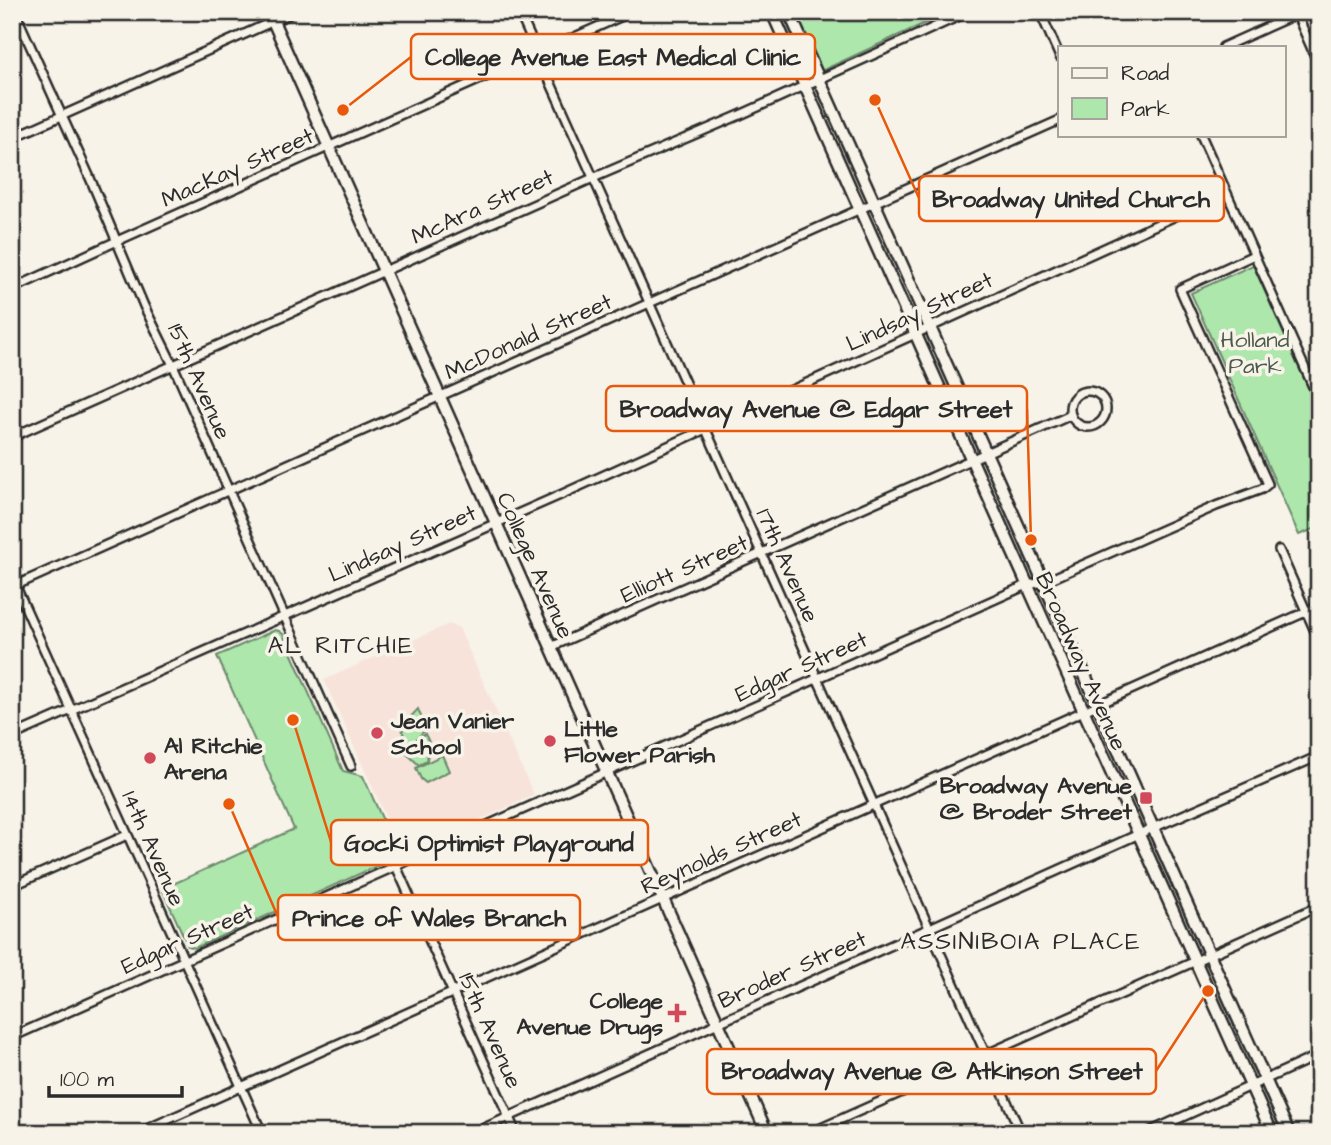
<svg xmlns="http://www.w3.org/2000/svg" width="1331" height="1145" font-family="'Architects Daughter',sans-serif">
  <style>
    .built { fill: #f8e3db }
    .green { fill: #ade7ac; stroke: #6c896c; stroke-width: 2 }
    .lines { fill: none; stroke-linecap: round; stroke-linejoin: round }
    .street-casing { stroke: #2b2b2b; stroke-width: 12 }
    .secondary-casing { stroke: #2b2b2b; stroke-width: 15 }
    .street { stroke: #f7f3e8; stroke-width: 7 }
    .secondary { stroke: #f7f3e8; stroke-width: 10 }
    .poi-dot { fill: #d1495b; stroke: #f7f3e8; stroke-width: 2.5 }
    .labels { text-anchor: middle; stroke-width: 7; stroke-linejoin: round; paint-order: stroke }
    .street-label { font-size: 23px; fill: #2b2b2b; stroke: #f7f3e8 }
    .park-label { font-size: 23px; fill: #4c5a4b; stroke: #f7f3e8 }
    .poi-label { font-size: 23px; font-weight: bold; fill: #2b2b2b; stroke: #f7f3e8; text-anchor: start }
    .neighbourhood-label { font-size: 24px; letter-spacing: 2px; fill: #2b2b2b; stroke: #f7f3e8 }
    .leader { fill: none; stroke: #e8590c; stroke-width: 2.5 }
    .callout-dot { fill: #e8590c; stroke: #f7f3e8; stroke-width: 2.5 }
    .callout { fill: #f7f3e8; stroke: #e8590c; stroke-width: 2.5 }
    .callout-label { font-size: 24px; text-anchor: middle; font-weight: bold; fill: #2b2b2b }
  </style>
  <rect width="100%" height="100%" fill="#f7f3e8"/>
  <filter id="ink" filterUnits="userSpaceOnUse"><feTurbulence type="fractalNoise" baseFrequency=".0143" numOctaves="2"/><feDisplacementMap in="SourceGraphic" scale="14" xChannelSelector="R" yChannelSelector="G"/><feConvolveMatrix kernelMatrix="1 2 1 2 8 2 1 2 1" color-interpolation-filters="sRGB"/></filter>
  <g filter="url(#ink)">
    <polygon class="built" points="449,624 459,628 534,795 403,855 324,680"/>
    <g class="green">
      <polygon points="794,12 949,12 819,72"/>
      <polygon points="1253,265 1319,412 1319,527 1299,535 1191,293"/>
      <polygon points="275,630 279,631 283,634 343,771 363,776 399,856 195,948 188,946 162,889 294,829 217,656"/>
      <polygon points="418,709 426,729 412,744 404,739 402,726"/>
      <polygon points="425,734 429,742 427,761 419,765 406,753"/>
      <polygon points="442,755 449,771 426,783 421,779 416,768"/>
    </g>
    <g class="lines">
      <defs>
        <g id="street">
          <polyline points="15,12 90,178 144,306 173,365 351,766"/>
          <polyline points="519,12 1021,1133"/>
          <polyline points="1040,12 1060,57"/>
          <polyline points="1296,13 1319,65"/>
          <polyline points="1223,47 1301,12"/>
          <polyline points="1201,135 1319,400"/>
          <polyline points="12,138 294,12"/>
          <polyline points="12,289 117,241 631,12"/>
          <circle cx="1088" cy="409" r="18"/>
          <polyline points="12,437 593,178 740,115 968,12"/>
          <polyline points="1279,550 1319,640"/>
          <polyline points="12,578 262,1133"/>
          <polyline points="12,587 1060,120"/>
          <polyline points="551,647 1071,415"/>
          <polyline points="12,736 558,496 1226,193"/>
          <polyline points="396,866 516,1133"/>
          <polyline points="12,886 127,835"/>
          <polyline points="12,1037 1027,585 1044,582 1216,506 1262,489 1268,484 1180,289 1254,255"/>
          <polyline points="138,1133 1319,606"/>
          <polyline points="473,1133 1139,834 1319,756"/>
          <polyline points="810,1133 1319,906"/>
          <polyline points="1147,1133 1319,1055"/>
        </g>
        <g id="secondary">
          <polyline points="269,12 767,1133"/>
          <polyline points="772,12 1272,1133"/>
          <path d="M789,12C957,385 1120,760 1289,1133"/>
        </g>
      </defs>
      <use href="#street" class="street-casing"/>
      <use href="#secondary" class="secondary-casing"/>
      <use href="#street" class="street"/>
      <use href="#secondary" class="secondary"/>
    </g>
  </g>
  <g class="poi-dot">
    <circle cx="377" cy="733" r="7"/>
    <circle cx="550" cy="741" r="7"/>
    <circle cx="150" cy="758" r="7"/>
    <rect x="1139" y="791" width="14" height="14" rx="3.5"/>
    <path d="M673.5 1002.5h7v7h7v7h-7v7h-7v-7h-7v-7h7z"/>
  </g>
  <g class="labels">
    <g class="street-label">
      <text transform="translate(237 167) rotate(-24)" y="8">MacKay Street</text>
      <text transform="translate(482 206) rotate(-24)" y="8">McAra Street</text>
      <text transform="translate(919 311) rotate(-25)" y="8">Lindsay Street</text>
      <text transform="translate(528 336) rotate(-24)" y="8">McDonald Street</text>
      <text transform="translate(200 381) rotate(66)" y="8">15th Avenue</text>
      <text transform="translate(402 543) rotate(-24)" y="8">Lindsay Street</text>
      <text transform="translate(536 565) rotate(66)" y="8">College Avenue</text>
      <text transform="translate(788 565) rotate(66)" y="8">17th Avenue</text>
      <text transform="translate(684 568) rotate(-24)" y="8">Elliott Street</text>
      <text transform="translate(1082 661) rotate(66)" y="8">Broadway Avenue</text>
      <text transform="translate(801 666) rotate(-24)" y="8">Edgar Street</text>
      <text transform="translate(154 848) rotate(66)" y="8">14th Avenue</text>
      <text transform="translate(721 852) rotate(-24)" y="8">Reynolds Street</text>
      <text transform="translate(187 938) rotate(-24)" y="8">Edgar Street</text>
      <text transform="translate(792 969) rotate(-24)" y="8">Broder Street</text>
      <text transform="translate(491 1030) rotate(66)" y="8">15th Avenue</text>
    </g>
    <g class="park-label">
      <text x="1255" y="347">Holland<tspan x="1255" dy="26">Park</tspan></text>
    </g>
    <g class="poi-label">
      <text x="391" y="728">Jean Vanier<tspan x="391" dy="26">School</tspan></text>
      <text x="564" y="736">Little<tspan x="564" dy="26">Flower Parish</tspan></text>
      <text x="164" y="753">Al Ritchie<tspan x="164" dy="26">Arena</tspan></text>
      <text x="1132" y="793" text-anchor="end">Broadway Avenue<tspan x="1132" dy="26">@ Broder Street</tspan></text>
      <text x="663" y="1008" text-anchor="end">College<tspan x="663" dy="26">Avenue Drugs</tspan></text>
    </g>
    <g class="neighbourhood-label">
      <text x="341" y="653">AL RITCHIE</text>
      <text x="1021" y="949">ASSINIBOIA PLACE</text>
    </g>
  </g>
  <path class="leader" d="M343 110L411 57M875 100L919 198M1031 540L1027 409M293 720L331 842M229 804L278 917M1208 991L1156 1071"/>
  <g class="callout-dot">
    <circle cx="343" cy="110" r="7"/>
    <circle cx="875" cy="100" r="7"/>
    <circle cx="1031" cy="540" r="7"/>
    <circle cx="293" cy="720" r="7"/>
    <circle cx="229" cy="804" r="7"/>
    <circle cx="1208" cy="991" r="7"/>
  </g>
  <g class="callout">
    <rect x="411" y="34" width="404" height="45" rx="7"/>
    <rect x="919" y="176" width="305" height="45" rx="7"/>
    <rect x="606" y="386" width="421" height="45" rx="7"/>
    <rect x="331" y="820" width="317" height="45" rx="7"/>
    <rect x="278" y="895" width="302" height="45" rx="7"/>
    <rect x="707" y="1049" width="449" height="45" rx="7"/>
  </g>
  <g class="callout-label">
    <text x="613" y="65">College Avenue East Medical Clinic</text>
    <text x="1071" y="207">Broadway United Church</text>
    <text x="816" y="417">Broadway Avenue @ Edgar Street</text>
    <text x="489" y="851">Gocki Optimist Playground</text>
    <text x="429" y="926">Prince of Wales Branch</text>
    <text x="932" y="1079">Broadway Avenue @ Atkinson Street</text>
  </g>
  <rect width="1331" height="1145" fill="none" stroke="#f7f3e8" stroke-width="42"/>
  <rect x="21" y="21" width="1289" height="1103" fill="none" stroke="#2b2b2b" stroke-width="2.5" filter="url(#ink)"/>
  <rect x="1058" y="46" width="228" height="91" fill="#f7f3e8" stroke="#a5a39c" stroke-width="2"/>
  <rect x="1072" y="68" width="35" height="10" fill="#f7f3e8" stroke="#a5a39c" stroke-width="2"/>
  <text x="1121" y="80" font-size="21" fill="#2b2b2b">Road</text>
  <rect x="1072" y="98" width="35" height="21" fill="#ade7ac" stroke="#a5a39c" stroke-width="2"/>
  <text x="1121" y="116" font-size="21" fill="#2b2b2b">Park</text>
  <path d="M49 1086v10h133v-10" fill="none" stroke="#2b2b2b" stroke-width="3.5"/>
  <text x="60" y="1086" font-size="21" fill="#2b2b2b" stroke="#f7f3e8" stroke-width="5" paint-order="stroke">100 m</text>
</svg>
